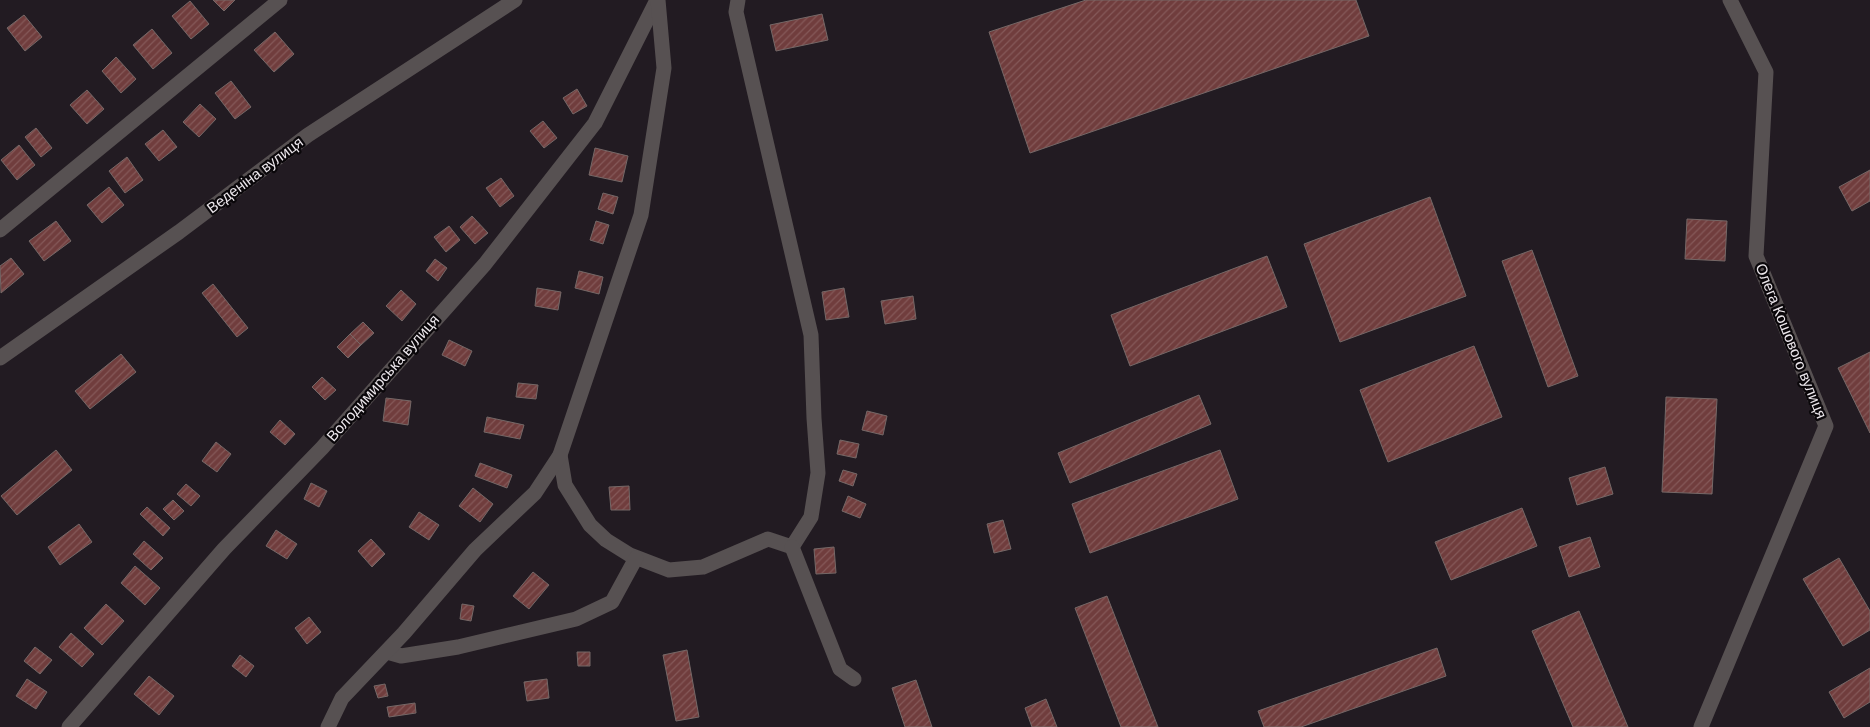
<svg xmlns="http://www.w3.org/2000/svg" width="1870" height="727" font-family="'DM Sans',sans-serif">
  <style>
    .building { fill: url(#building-hatch); stroke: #756867 }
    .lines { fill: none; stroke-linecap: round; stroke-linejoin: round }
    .street { stroke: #575152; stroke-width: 15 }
    .labels { text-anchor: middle; stroke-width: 4.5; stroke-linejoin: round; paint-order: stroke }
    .street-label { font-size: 15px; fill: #ede8ed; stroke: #0a070a }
  </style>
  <defs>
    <pattern id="building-hatch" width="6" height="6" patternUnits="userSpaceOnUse" patternTransform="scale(1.25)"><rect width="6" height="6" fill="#703d3d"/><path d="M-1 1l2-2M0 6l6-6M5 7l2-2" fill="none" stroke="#855959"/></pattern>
  </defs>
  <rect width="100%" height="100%" fill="#221b22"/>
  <g class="building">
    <polygon points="213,0 235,0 224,11"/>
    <polygon points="1086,0 1356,0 1369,36 1030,153 989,32"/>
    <polygon points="190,1 209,24 191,39 172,16"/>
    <polygon points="822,14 828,40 776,51 770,25"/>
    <polygon points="24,15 42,37 25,51 7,28"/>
    <polygon points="152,29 172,53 153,69 133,45"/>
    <polygon points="275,32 294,54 274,72 254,50"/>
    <polygon points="116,57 136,79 121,93 102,71"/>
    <polygon points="231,81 251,107 235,119 215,93"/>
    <polygon points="577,89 587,106 573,114 563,98"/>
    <polygon points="87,90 104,109 87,124 70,105"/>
    <polygon points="200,104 216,119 199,137 183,122"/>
    <polygon points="543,121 557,138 544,148 530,131"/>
    <polygon points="36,128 52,148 41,157 25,137"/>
    <polygon points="163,130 177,147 159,161 145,144"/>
    <polygon points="19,145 35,165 17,180 1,160"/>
    <polygon points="595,148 628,156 622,182 589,175"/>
    <polygon points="127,157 143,180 125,193 109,171"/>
    <polygon points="1870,170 1870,201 1852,211 1839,187"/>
    <polygon points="501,178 514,196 500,207 486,188"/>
    <polygon points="109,187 124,205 102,223 87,205"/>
    <polygon points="603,193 618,197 613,214 598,209"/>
    <polygon points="1430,197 1466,296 1340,342 1304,244"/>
    <polygon points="472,216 488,233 475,244 460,227"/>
    <polygon points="1687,219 1727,221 1725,261 1685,259"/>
    <polygon points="56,221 71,241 44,261 29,241"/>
    <polygon points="596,221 609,225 603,244 590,240"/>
    <polygon points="449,226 460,240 446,252 434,237"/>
    <polygon points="1532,250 1578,376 1548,387 1502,261"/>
    <polygon points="1267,256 1287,307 1130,366 1111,315"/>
    <polygon points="11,258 24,274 1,293 0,266"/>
    <polygon points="435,259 447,268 438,281 426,271"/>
    <polygon points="579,271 603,277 599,294 575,288"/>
    <polygon points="213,284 248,328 237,337 202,293"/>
    <polygon points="537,288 561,292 558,310 535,306"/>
    <polygon points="844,288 849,317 826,320 822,292"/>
    <polygon points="401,290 416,304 402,321 386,306"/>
    <polygon points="913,296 916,319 885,324 881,301"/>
    <polygon points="363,322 374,333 361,345 350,334"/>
    <polygon points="350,334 361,345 348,358 337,347"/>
    <polygon points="449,340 472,351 465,366 442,355"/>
    <polygon points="1474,346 1502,417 1388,462 1360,390"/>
    <polygon points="1870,352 1870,433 1838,368"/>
    <polygon points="121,354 136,372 90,409 75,391"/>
    <polygon points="322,377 336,390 325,400 312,387"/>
    <polygon points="518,383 538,385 536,399 516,397"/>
    <polygon points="1199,395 1211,424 1070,483 1058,453"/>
    <polygon points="1666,397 1717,399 1712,494 1662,492"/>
    <polygon points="386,398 411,401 408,425 383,421"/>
    <polygon points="867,411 887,416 883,435 862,430"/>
    <polygon points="487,417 524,425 520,439 484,432"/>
    <polygon points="280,420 295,434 285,445 270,432"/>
    <polygon points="840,440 859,444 856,458 837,454"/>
    <polygon points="216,442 231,454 217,472 202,461"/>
    <polygon points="56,450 72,470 17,515 1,496"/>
    <polygon points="1220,450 1238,499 1090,553 1072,504"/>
    <polygon points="480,463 512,475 507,488 475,476"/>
    <polygon points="1605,467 1613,494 1577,505 1569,478"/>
    <polygon points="843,470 857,474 853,486 839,481"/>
    <polygon points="311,483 327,491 319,507 304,499"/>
    <polygon points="186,484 200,496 191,506 177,494"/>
    <polygon points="629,486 630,510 611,510 609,487"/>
    <polygon points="473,488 493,504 480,522 459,506"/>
    <polygon points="848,496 866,504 860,518 842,511"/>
    <polygon points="173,500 184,511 174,520 163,509"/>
    <polygon points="147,507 170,528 163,536 140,514"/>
    <polygon points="1522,508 1537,546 1451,580 1435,542"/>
    <polygon points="419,512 439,525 429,540 409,527"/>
    <polygon points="1003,520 1011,549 994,553 987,524"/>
    <polygon points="79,524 92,542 60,565 48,547"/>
    <polygon points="276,530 297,544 287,559 266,546"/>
    <polygon points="1590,537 1600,567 1569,577 1559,547"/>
    <polygon points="371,539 385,554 372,567 358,551"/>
    <polygon points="144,541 163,558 151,570 133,554"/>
    <polygon points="834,547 836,573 816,574 814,549"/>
    <polygon points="1839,558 1870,611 1870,630 1843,646 1803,579"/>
    <polygon points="135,566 160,588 145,605 121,583"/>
    <polygon points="533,572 549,585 529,609 513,596"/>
    <polygon points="1107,596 1158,727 1121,727 1075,608"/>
    <polygon points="106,604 124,621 102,645 84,628"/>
    <polygon points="462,604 474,606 471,621 460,619"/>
    <polygon points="1579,611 1628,727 1573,727 1532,631"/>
    <polygon points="309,617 321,632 307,644 295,628"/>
    <polygon points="71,633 94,654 82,667 59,647"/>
    <polygon points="35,647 52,660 40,674 24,661"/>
    <polygon points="1437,648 1446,676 1301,727 1264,727 1258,711"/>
    <polygon points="687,650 699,717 676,721 663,655"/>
    <polygon points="577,652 590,652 590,666 578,666"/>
    <polygon points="240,655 254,666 246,677 232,666"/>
    <polygon points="1870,668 1870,702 1844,718 1829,692"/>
    <polygon points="149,676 174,696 159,715 134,694"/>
    <polygon points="27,679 47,692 36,709 16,696"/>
    <polygon points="547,679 549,698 527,701 524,682"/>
    <polygon points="916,680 932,727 905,727 892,688"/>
    <polygon points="385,684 388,696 378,698 374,686"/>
    <polygon points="1046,699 1057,727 1032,727 1025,708"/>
    <polygon points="415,703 416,713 389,717 387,707"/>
  </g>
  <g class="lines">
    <g class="street">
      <polyline points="0,230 280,0"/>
      <polyline points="0,358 179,232 308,135 515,0"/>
      <polyline points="560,455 565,485 590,525 606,540 630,555 669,570 703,567 768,539 792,547 811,517 818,473 814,418 811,335 736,12 738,0"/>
      <polyline points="792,547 840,669 854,679"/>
      <polyline points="387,652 401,656 458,647 576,619 612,602 636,558"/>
      <polyline points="69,727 224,549 322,448 485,264 595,123 657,0"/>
      <polyline points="328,727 342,698 404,633 475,550 535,493 560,455 641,215 664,68 658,0"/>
      <polyline points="1701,727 1826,426 1756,256 1766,72 1730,0"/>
    </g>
  </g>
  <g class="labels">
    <g class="street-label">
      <text transform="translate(255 175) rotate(-37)" y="5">Веденіна вулиця</text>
      <text transform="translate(1791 341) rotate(68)" y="5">Олега Кошового вулиця</text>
      <text transform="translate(383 378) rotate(-49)" y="5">Володимирська вулиця</text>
    </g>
  </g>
</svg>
